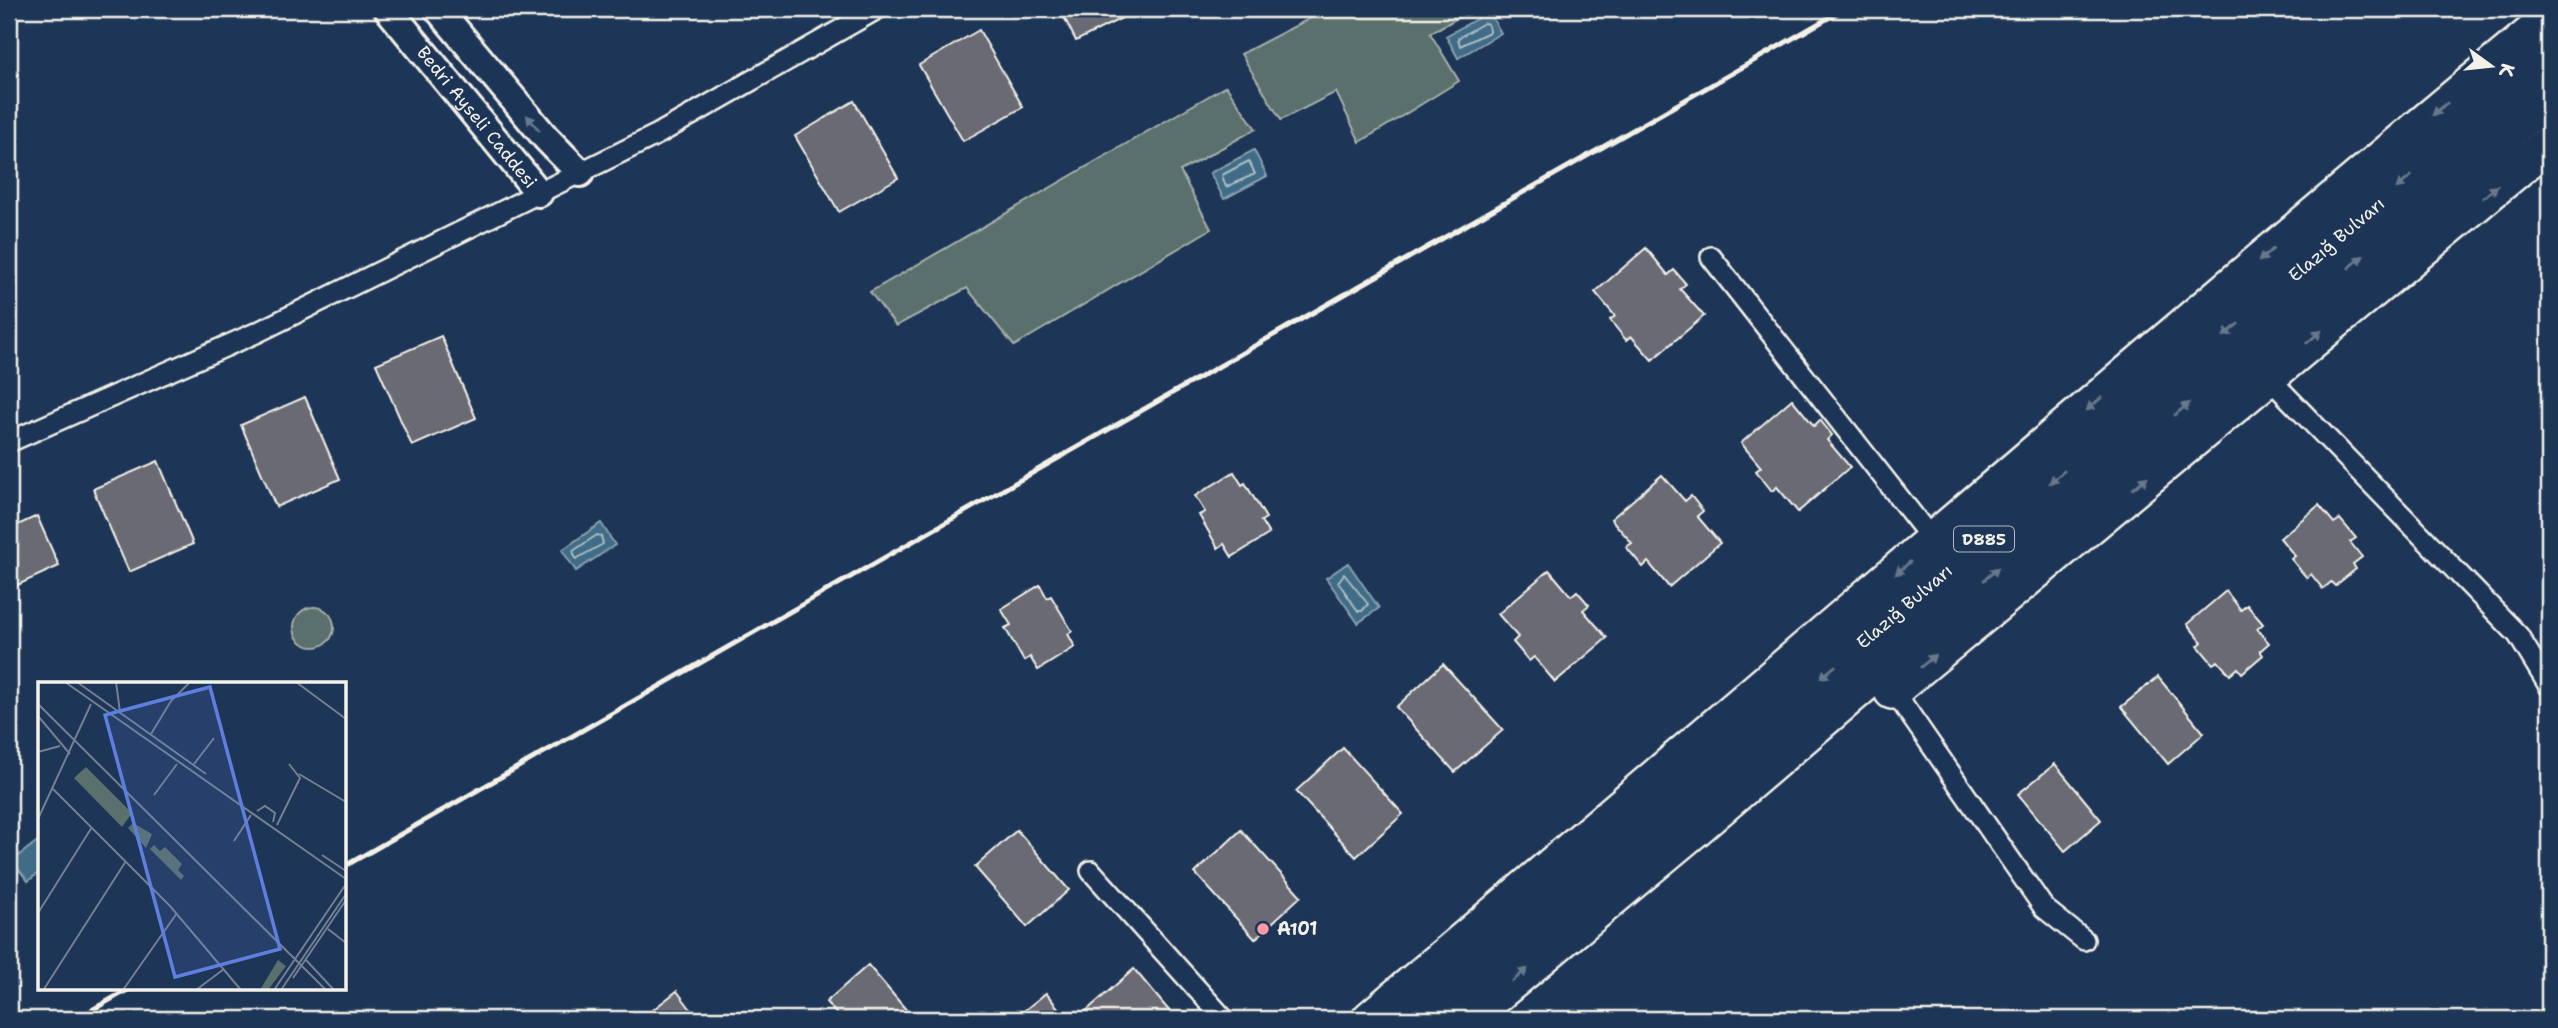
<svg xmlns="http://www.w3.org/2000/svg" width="2558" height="1028" font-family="'Shantell Sans',sans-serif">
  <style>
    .green { fill: #5a706d; stroke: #a7b0aa; stroke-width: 2 }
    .water { fill: #416c87; stroke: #89a1ae; stroke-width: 2 }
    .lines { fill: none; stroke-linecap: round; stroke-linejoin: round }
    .shore { stroke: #acbcc1; stroke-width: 2 }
    .building { fill: #696b73; stroke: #f4f1e8; stroke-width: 2 }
    .street-casing { stroke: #f4f1e8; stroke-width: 24 }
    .secondary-casing { stroke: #f4f1e8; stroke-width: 32 }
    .highway-casing { stroke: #f4f1e8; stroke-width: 40 }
    .street { stroke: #1d3557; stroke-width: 19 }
    .secondary { stroke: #1d3557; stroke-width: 26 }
    .highway { stroke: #1d3557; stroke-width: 35 }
    .rail { stroke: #f4f1e8; stroke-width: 5 }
    .oneway { fill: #68778a }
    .poi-dot { fill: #ff9aa2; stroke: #1d3557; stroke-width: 2.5 }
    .labels { text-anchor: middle; stroke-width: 7; stroke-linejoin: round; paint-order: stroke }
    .shield { fill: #1d3557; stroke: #b4b9bc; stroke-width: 2 }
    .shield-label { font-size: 16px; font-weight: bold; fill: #f4f1e8 }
    .street-label { font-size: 18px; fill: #f4f1e8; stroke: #1d3557 }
    .poi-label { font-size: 18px; font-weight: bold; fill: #f4f1e8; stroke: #1d3557; text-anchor: start }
    .inset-road { fill: none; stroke: #738091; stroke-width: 2 }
    .view { fill: #5e7fdd; fill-opacity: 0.15; stroke: #5e7fdd; stroke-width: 3.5 }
    .inset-edge { fill: none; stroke: #f4f1e8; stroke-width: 3.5 }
  </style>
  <rect width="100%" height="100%" fill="#1d3557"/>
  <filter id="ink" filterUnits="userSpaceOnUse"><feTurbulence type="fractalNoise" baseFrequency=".0143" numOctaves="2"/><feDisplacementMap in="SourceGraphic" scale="14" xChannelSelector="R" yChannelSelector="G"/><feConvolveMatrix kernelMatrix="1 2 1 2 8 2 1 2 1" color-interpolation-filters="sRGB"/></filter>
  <g filter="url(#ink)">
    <g class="green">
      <polygon points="1328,9 1474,9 1430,33 1459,81 1360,142 1336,92 1281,120 1241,54"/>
      <polygon points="1226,86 1256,129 1180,171 1211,229 1014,346 967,288 896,326 870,292"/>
      <circle cx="314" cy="627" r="20"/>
    </g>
    <g class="water">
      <polygon points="1489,12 1501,33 1458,58 1446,36"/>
      <polygon points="1254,150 1267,176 1224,199 1210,173"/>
      <polygon points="601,523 615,545 576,571 562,550"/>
      <polygon points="1348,563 1379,608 1358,623 1326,578"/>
      <polygon points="40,839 40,872 28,881 12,861"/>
    </g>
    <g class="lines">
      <g class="shore">
        <polygon points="1484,23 1488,24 1489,32 1460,46 1458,38"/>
        <polygon points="1249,161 1255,174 1226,187 1222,175"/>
        <polygon points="597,535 601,536 603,544 576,559 573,551"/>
        <polygon points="1344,574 1368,604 1362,611 1358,611 1338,582"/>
      </g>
    </g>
    <g class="building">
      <polygon points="1060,9 1140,9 1076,41"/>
      <polygon points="979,30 1023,107 963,141 919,65"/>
      <polygon points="854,101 898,178 839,212 795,136"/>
      <polygon points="1646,248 1668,275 1674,270 1686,284 1680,289 1704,316 1652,360 1631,336 1626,340 1610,320 1615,316 1595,292"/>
      <polygon points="441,336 476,418 412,446 376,364"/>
      <polygon points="305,397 340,479 276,507 241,425"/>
      <polygon points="1792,399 1814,426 1820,420 1832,435 1827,440 1850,467 1798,512 1777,487 1772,491 1756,471 1761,467 1741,443"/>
      <polygon points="158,461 193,544 129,572 93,489"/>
      <polygon points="1234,472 1242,485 1245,483 1266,518 1261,521 1269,534 1232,557 1224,544 1218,548 1199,515 1205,512 1195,496"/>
      <polygon points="1662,475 1685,501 1691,496 1703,511 1697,516 1720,543 1669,587 1648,562 1643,567 1626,547 1632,543 1611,519"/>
      <polygon points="2319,505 2334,523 2340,519 2356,538 2350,542 2362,557 2353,564 2356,569 2335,586 2331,582 2323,589 2311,574 2307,578 2291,559 2295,556 2280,538"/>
      <polygon points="37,516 59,566 9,589 9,529"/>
      <polygon points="1549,570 1571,596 1577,591 1589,605 1583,610 1607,638 1555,682 1534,657 1529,661 1513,642 1518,637 1498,614"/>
      <polygon points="1040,585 1047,598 1051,596 1072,631 1068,634 1075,647 1038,670 1030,657 1024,661 1005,628 1011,625 1001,609"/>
      <polygon points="2226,591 2241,610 2247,605 2263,624 2257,629 2269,643 2260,651 2263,655 2242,673 2238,668 2230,675 2218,661 2213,664 2198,646 2202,642 2187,624"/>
      <polygon points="1443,664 1503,730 1455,772 1396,707"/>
      <polygon points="2158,677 2204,733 2168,764 2121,707"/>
      <polygon points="1343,748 1403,814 1356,857 1296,791"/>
      <polygon points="2055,764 2101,820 2065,851 2018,794"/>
      <polygon points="1017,830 1069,890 1027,927 975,867"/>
      <polygon points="1241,830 1301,896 1255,939 1195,873"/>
      <polygon points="868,965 914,1019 841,1019 826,1002"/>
      <polygon points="1134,969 1176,1019 1077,1019"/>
      <polygon points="677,991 698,1019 641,1019"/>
      <polygon points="1046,993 1067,1019 1014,1019"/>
    </g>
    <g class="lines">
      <defs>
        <g id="street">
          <polyline points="1711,257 1934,542"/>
          <polyline points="2267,376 2518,635 2549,686"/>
          <polyline points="9,442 258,332 658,134 877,9"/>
          <polyline points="1893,690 2044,908 2084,940"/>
          <polyline points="1091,871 1224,1019"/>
        </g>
        <g id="secondary">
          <path id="s1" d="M388,9L539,193"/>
          <polyline points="438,9 546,138 580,173"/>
        </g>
        <g id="highway">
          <polyline points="1892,691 2549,143"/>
          <path d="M1370,1019C1765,688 2152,347 2549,19"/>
          <path id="s2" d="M1419,1019L2549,59"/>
          <polyline points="1467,1019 1694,830 2549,97"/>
        </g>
      </defs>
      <use href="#street" class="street-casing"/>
      <use href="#secondary" class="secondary-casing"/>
      <use href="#highway" class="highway-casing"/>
      <use href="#street" class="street"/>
      <use href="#secondary" class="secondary"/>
      <use href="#highway" class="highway"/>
      <g class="rail">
        <polyline points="345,866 1844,9"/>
        <polyline points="76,1019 131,988"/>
      </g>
    </g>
    <defs><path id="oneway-solid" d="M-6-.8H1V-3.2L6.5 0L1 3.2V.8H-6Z" transform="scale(1.75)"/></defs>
    <g class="oneway">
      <use href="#oneway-solid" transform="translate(2440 109) rotate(140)"/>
      <use href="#oneway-solid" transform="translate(533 123) rotate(-130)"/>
      <use href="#oneway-solid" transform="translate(2404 182) rotate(140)"/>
      <use href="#oneway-solid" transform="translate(2490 192) rotate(-40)"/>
      <use href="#oneway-solid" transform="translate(2266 255) rotate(139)"/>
      <use href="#oneway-solid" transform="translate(2356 262) rotate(-40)"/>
      <use href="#oneway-solid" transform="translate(2231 330) rotate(140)"/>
      <use href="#oneway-solid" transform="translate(2314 337) rotate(-40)"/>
      <use href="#oneway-solid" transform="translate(2094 404) rotate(139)"/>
      <use href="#oneway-solid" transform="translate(2182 409) rotate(-40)"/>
      <use href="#oneway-solid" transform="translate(2057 477) rotate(140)"/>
      <use href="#oneway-solid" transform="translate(2140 483) rotate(-40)"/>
      <use href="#oneway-solid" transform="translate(1903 568) rotate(139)"/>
      <use href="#oneway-solid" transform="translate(1991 574) rotate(-41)"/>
      <use href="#oneway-solid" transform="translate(1928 661) rotate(-40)"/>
      <use href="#oneway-solid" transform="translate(1828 672) rotate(140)"/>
      <use href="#oneway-solid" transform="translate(1520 975) rotate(-40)"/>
    </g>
  </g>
  <circle class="poi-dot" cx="1263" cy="929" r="7"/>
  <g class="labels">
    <rect class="shield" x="1954" y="526.5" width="60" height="25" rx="5"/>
    <g class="shield-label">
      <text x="1984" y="545">D885</text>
    </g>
    <g class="street-label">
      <text dy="6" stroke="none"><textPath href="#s1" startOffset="140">Bedri Ayseli Caddesi</textPath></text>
      <text dy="6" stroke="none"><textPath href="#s2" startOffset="1204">Elazığ Bulvarı</textPath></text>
      <text dy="6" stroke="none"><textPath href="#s2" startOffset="637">Elazığ Bulvarı</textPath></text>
    </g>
    <g class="poi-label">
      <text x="1277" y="935">A101</text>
    </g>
  </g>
  <g transform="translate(38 682)">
    <rect width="308" height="308" fill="#1d3557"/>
    <path d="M48,85L94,131L84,145L36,96ZM95,141L114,152L108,166L90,146ZM116,163L122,169L127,165L144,182L140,188L146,194L143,198L112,167ZM240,278L248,284L230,308H222Z" fill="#5a706d"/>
    <path class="inset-road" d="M27,0L308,197M39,0L168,92M78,0L82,30M258,0L308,37M0,22L288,308M0,34L32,72M113,52L133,19L151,1M0,70L22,64M156,82L176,56M261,92L308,120M15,107L132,224L203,308M116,113L139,82M219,129L227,124L237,131L235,140M0,137L53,22M239,143L262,96L251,82M196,159L213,133M284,173L308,189M0,231L54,145M290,247L308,261M268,278L296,308M255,296L308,218M6,307L88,179M85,308L139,231M158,308L186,287M236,308L308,202M243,308L308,212"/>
    <path class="view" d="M172,5L242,267L137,295L67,33Z"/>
    <rect width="308" height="308" class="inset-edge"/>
  </g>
  <rect width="2558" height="1028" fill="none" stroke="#1d3557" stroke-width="35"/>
  <rect x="18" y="18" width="2523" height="993" fill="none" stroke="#f4f1e8" stroke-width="2.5" filter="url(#ink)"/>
  <g transform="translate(2491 66) rotate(105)" stroke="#1d3557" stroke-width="5" paint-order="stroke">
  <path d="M0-5L12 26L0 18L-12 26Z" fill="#f4f1e8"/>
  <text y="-10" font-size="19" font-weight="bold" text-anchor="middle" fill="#f4f1e8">K</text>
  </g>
</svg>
